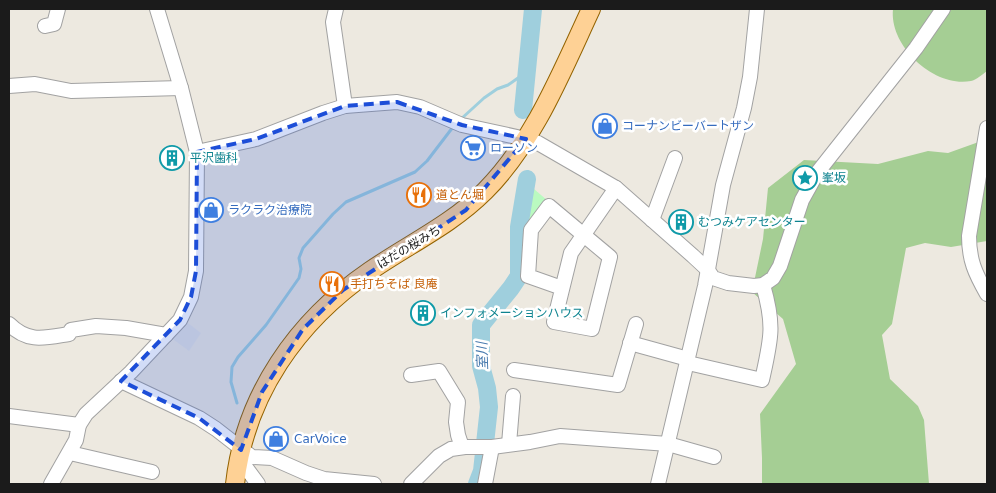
<svg xmlns="http://www.w3.org/2000/svg" width="996" height="493" font-family="'DejaVu Sans','Noto Sans JP',sans-serif">
  <style>
    .forest { fill: #a5ce94 }
    .park { fill: #bafac0 }
    .parking { fill: #e3e3e3 }
    .lines { fill: none; stroke-linecap: round; stroke-linejoin: round }
    .stream { stroke: #9fcfdd; stroke-width: 3 }
    .river { stroke: #9fcfdd; stroke-width: 18 }
    .minor-casing { stroke: #a2a2a2; stroke-width: 16 }
    .major-casing { stroke: #936300; stroke-width: 20 }
    .minor { stroke: #fff; stroke-width: 14 }
    .major { stroke: #fed195; stroke-width: 18 }
    .marked { fill: #1d4ed8; fill-opacity: 0.2; stroke: #1d4ed8; stroke-width: 4; stroke-dasharray: 10 6; stroke-linejoin: round }
    .labels { text-anchor: middle; stroke-width: 5; stroke-linejoin: round; paint-order: stroke }
    .shop-label { font-size: 12px; fill: #366cbe; stroke: #fff; text-anchor: start }
    .culture-label { font-size: 12px; fill: #0d838f; stroke: #fff; text-anchor: start }
    .food-label { font-size: 12px; fill: #c56008; stroke: #fff; text-anchor: start }
    .street-label { font-size: 12px; fill: #1b1b1b; stroke: #fff }
    .water-label { font-size: 14px; font-style: italic; fill: #4679ad; stroke: #fff }
  </style>
  <rect width="100%" height="100%" fill="#ede9e0"/>
  <g class="forest">
    <path d="M893,9H987V71C983,74 976,80 971,81C934,88 889,46 893,9Z"/>
    <polygon points="987,139 987,241 951,247 925,243 906,248 892,324 882,335 890,379 918,406 924,420 929,484 762,484 762,458 760,414 796,364 783,319 752,292 763,239 768,188 804,160 878,164 928,151 948,153"/>
  </g>
  <polygon class="park" points="531,189 534,189 548,201 528,224"/>
  <polygon class="parking" points="184,320 201,333 189,351 170,337"/>
  <g class="lines">
    <g class="stream">
      <polyline points="461,119 484,98 497,89 508,85 518,78 527,76"/>
      <polyline points="237,403 231,382 232,367 238,357 266,325 299,278 301,269 299,258 303,248 333,214 346,202 415,172 427,161 453,127"/>
    </g>
    <g class="river">
      <polyline points="523,110 533,9"/>
      <polyline points="477,484 482,471 489,407 487,388 481,366 481,325 511,288 519,276 519,227 527,179"/>
    </g>
    <defs>
      <g id="minor">
        <polyline points="336,9 333,22 345,106"/>
        <polyline points="45,26 54,24 58,9"/>
        <polyline points="9,86 35,84 71,91 181,88"/>
        <path d="M987,128L969,236C969,260 975,273 987,294"/>
        <polyline points="197,152 256,139 323,113 345,106 397,102 420,107 462,125 526,139 538,143 616,188 693,256 707,269 713,278 728,283 754,286 763,285 773,278 780,266 802,200 817,173 916,48 943,9"/>
        <polyline points="652,220 675,158"/>
        <polyline points="562,288 528,276 531,230 549,206 610,257 592,329 554,322 571,253 616,188"/>
        <path d="M9,324C28,343 44,338 69,334L71,330L96,326L126,328L166,335"/>
        <polyline points="630,343 688,359"/>
        <path d="M688,363L762,380C771,339 775,326 763,285"/>
        <polyline points="514,370 618,385 636,324"/>
        <polyline points="411,375 439,371 458,402 456,422 458,435 462,447"/>
        <polyline points="121,381 199,418 216,429 252,457 272,458 306,473 324,479 374,484"/>
        <polyline points="9,416 79,425"/>
        <polyline points="509,444 513,396"/>
        <polyline points="70,453 152,472"/>
        <polyline points="239,458 258,484"/>
        <polyline points="51,484 76,440 79,425 86,414 131,372 180,320 191,297 196,271 197,152 181,88 157,9"/>
        <polyline points="411,484 439,456 451,449 465,447 492,447 530,442 560,436 668,444 714,457"/>
        <polyline points="485,484 492,447"/>
        <polyline points="658,484 705,286 723,185 744,108 750,77 757,9"/>
      </g>
      <path id="major" d="M235,484C245,395 297,321 370,271C409,244 451,225 485,191C534,142 562,71 591,9"/>
    </defs>
    <use href="#minor" class="minor-casing"/>
    <use href="#major" class="major-casing"/>
    <use href="#minor" class="minor"/>
    <use href="#major" class="major"/>
  </g>
  <path class="marked" d="M397,102L462,125L526,139L466,210L343,290L303,329L262,392L241,450L199,418L121,381L180,320L191,297L196,271L197,152L256,139L345,106Z"/>
  <defs>
    <symbol id="shop-ring" viewBox="-11 -11 22 22"><circle r="9.5" fill="#fff" stroke="#3f7fe0" stroke-width="1.5"/><path d="M-5-2.5h2.3a2.7 3.5 0 0 1 5.4 0H5L5.5 6h-11ZM-1.5-2.5h3a1.5 2.3 0 0 0-3 0Z" fill="#3f7fe0"/></symbol>
    <symbol id="supermarket-ring" viewBox="-11 -11 22 22"><circle r="9.5" fill="#fff" stroke="#3f7fe0" stroke-width="1.5"/><path d="M-6-5.5h2.5l.6 2H6L4.5 2H-2.5L-4.4-4H-6ZM-1.5 3.2a1.3 1.3 0 1 0 .1 0ZM3 3.2a1.3 1.3 0 1 0 .1 0Z" fill="#3f7fe0"/></symbol>
    <symbol id="building-ring" viewBox="-11 -11 22 22"><circle r="9.5" fill="#fff" stroke="#0f9aa8" stroke-width="1.5"/><path d="M-4-6H4V6H1V3H-1V6H-4ZM-2.5-4.3h1.7v1.8h-1.7ZM.8-4.3h1.7v1.8H.8ZM-2.5-1h1.7V.8h-1.7ZM.8-1h1.7V.8H.8Z" fill="#0f9aa8"/></symbol>
    <symbol id="sight-ring" viewBox="-11 -11 22 22"><circle r="9.5" fill="#fff" stroke="#0f9aa8" stroke-width="1.5"/><path d="M0-6L1.8-2.2L6-1.7L2.9 1.2L3.7 5.4L0 3.3L-3.7 5.4L-2.9 1.2L-6-1.7L-1.8-2.2Z" fill="#0f9aa8"/></symbol>
    <symbol id="restaurant-ring" viewBox="-11 -11 22 22"><circle r="9.5" fill="#fff" stroke="#e8710a" stroke-width="1.5"/><path d="M-5-6h1v4h1v-4h1v4h1v-4h1v5L-1.5 .5V6h-2V.5L-5-1ZM5-6V6H3V1.5H1.5Q1.5-4 5-6Z" fill="#e8710a"/></symbol>
  </defs>
  <g fill-rule="evenodd">
    <use href="#shop-ring" x="591" y="112" width="28" height="28"/>
    <use href="#supermarket-ring" x="459" y="134" width="28" height="28"/>
    <use href="#building-ring" x="158" y="144" width="28" height="28"/>
    <use href="#sight-ring" x="791" y="164" width="28" height="28"/>
    <use href="#restaurant-ring" x="405" y="181" width="28" height="28"/>
    <use href="#shop-ring" x="197" y="196" width="28" height="28"/>
    <use href="#building-ring" x="667" y="208" width="28" height="28"/>
    <use href="#restaurant-ring" x="318" y="270" width="28" height="28"/>
    <use href="#building-ring" x="409" y="299" width="28" height="28"/>
    <use href="#shop-ring" x="262" y="425" width="28" height="28"/>
  </g>
  <g class="labels">
    <g class="shop-label">
      <text x="622" y="130">コーナンビーバートザン</text>
      <text x="490" y="152">ローソン</text>
      <text x="228" y="214">ラクラク治療院</text>
      <text x="294" y="443">CarVoice</text>
    </g>
    <g class="culture-label">
      <text x="190" y="162">平沢歯科</text>
      <text x="822" y="182">峯坂</text>
      <text x="698" y="226">むつみケアセンター</text>
      <text x="440" y="317">インフォメーションハウス</text>
    </g>
    <g class="food-label">
      <text x="436" y="199">道とん堀</text>
      <text x="350" y="288">手打ちそば 良庵</text>
    </g>
    <g class="street-label">
      <text transform="translate(409 247) rotate(-31)" y="4">はだの桜みち</text>
    </g>
    <g class="water-label">
      <text transform="translate(482 356) rotate(-92)" y="5">室川</text>
    </g>
  </g>
  <rect width="996" height="493" fill="none" stroke="#1b1b1b" stroke-width="20"/>
</svg>
